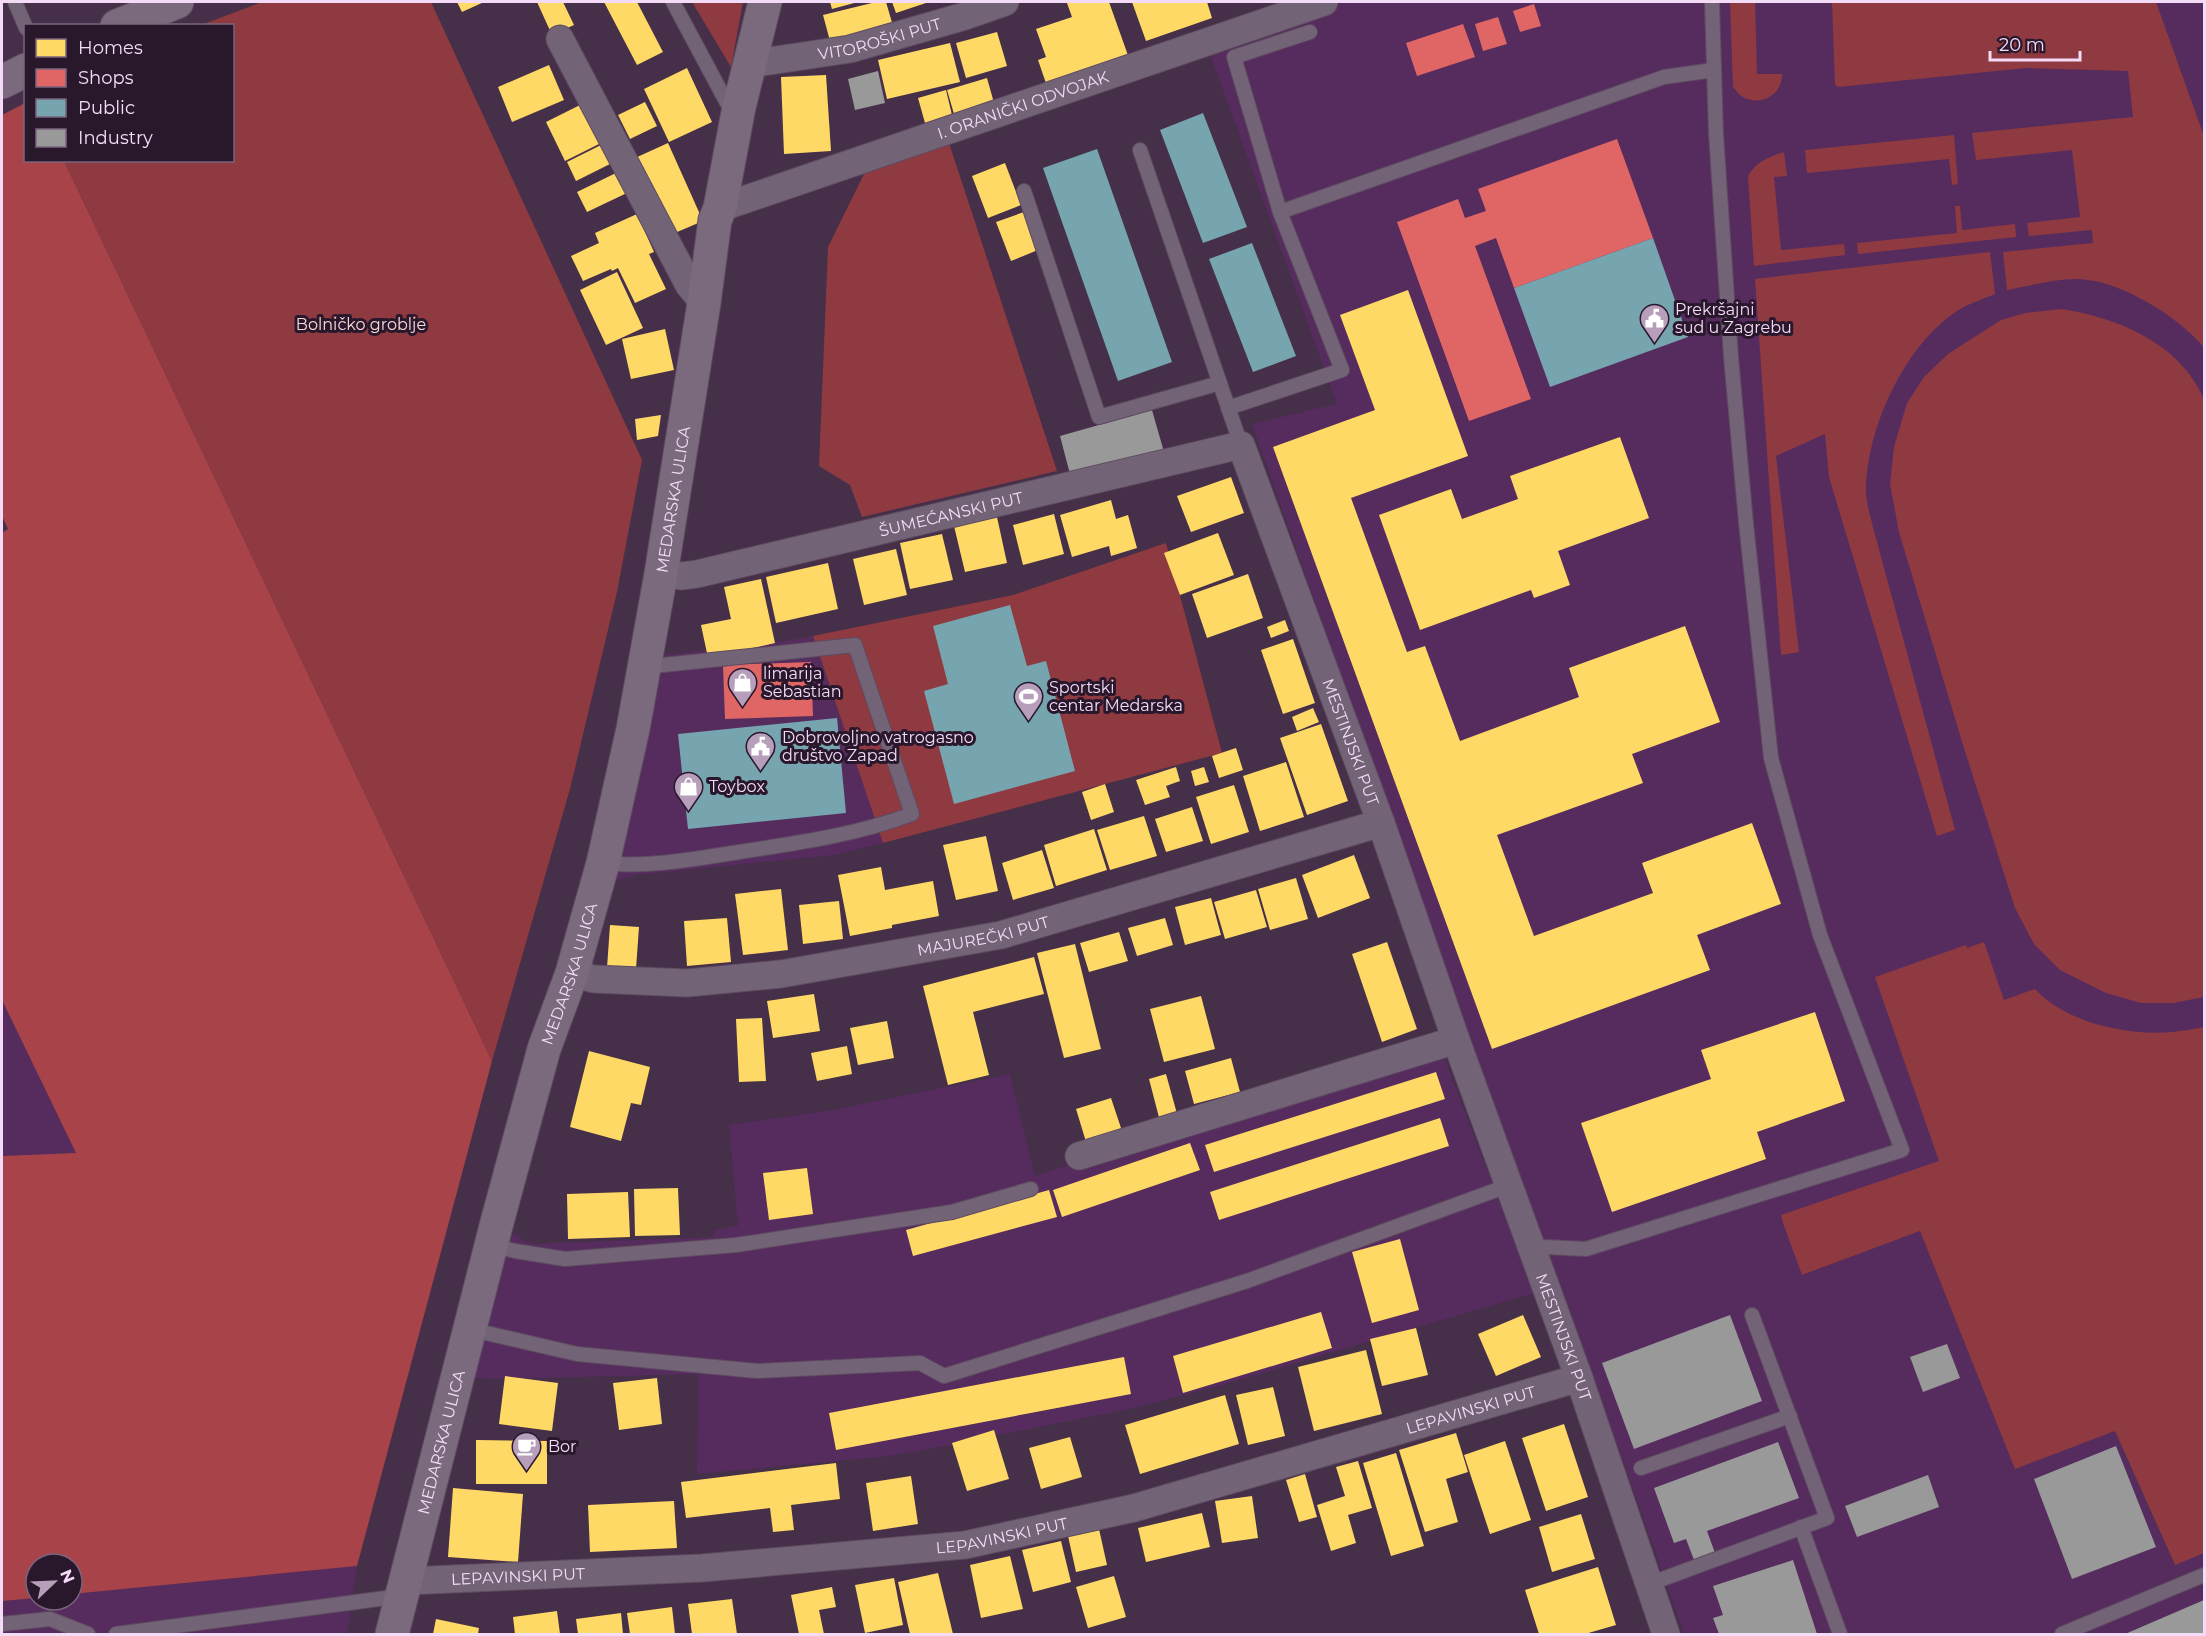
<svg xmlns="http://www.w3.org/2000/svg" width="2206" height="1636" font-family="Montserrat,sans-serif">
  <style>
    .built { fill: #562c5e }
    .green { fill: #8e3a40 }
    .forest { fill: #a8434a }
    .homes { fill: #ffd966 }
    .shops { fill: #e06666 }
    .public { fill: #76a5af }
    .industry { fill: #999 }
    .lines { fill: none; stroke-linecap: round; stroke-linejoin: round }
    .lane-casing { stroke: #5e4b61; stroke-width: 16 }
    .street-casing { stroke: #5e4b61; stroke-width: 29 }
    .secondary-casing { stroke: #5e4b61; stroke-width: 35 }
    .lane { stroke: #736376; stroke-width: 14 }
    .street { stroke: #736376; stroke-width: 27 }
    .secondary { stroke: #7b697e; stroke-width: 33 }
    .labels { text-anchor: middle; stroke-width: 6; stroke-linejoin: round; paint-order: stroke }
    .street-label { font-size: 16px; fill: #f4dbf8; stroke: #29172c }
    .poi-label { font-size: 16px; fill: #f4dbf8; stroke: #29172c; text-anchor: start }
    .park-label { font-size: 16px; fill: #f9d9d7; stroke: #29172c }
  </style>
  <rect width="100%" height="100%" fill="#452f49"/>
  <g class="built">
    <polygon points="1345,2 1842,2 2023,62 2153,60 2204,222 2204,1080 1802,1275 1920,1231 2015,1468 2115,1431 2174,1564 2204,1553 2204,1634 1684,1634 1565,1296 1524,1192 1252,424 1337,404 1208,49"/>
    <polygon points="2156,2 2204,2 2204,136"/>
    <polygon points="813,636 883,843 834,855 637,875 617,880 612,886 660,652 664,655 780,642"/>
    <polygon points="2,1000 76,1153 2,1156"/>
    <polygon points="1439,1044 1534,1293 1222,1385 1134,1408 919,1451 880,1457 697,1474 698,1374 499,1379 473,1378 498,1276 513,1233 525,1241 534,1244 713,1237 716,1230 738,1226 729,1125 833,1110 1010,1074 1035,1176"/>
    <polygon points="357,1566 347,1634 2,1634 2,1601 36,1598 36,1600 72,1600 72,1594"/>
  </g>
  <g class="green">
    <polygon points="262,2 431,2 642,460 617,592 570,789 492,1061 64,161 232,160 232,26 201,25"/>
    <polygon points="692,2 743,2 731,67"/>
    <path d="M1730,2H1755L1757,74H1782C1783,94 1761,107 1743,97C1739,95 1736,90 1733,87Z"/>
    <path d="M1832,2H2156L2204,136V347C2177,316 2119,279 2076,279C2055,279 2029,286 2007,290L2003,252L2093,243L2092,230L2029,236L2027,223L2080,217L2072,150L1976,160L1972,133L2133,117L2128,71L2026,68L1838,87L1835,84Z"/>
    <polygon points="1954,135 1958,184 1952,185 1949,159 1807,173 1805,150"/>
    <polygon points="947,137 1057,471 862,517 850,485 819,466 828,247 868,166"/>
    <path d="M1784,152L1787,176L1774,177L1781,250L1844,244L1845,255L1754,266L1748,176C1756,162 1769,157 1784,152Z"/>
    <polygon points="1955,206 1960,206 1962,230 2015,224 2016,237 1858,254 1857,243 1957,233"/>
    <path d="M1990,252L1995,294C1983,299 1968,304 1957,311C1904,346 1867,428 1866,490C1866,503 1871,518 1874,531L1955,830L1937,836L1829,477L1825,434L1776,456L1799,652L1781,655L1755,279Z"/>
    <path d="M2062,309C2119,318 2181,344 2204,400V997L2173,1003H2141L2106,993L2060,970L2034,944L2015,908L1963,745L1899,532L1890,484L1894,447L1907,403L1924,377L1948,354L2001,320L2025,313Z"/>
    <polygon points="1166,543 1222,753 883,843 813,636 1013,595"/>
    <path d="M1984,942L2004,1000L2035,989C2066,1023 2128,1036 2172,1032C2183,1031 2194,1029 2204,1027V1553L2175,1565L2115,1431L2015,1469L1920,1231L1802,1275L1783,1223L1781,1215L1939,1161L1875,977L1966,945L1967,948Z"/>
  </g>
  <polygon class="forest" points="25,103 26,160 64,161 492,1061 357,1566 72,1594 72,1564 36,1564 36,1598 2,1601 2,1156 76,1153 2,1000 2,533 8,529 2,516 2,115"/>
  <g class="homes">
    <polygon points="457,2 484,2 462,12"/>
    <polygon points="537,2 563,2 574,25 552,35"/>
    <polygon points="604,2 637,2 663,52 637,65"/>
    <polygon points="830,2 858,2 832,9"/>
    <polygon points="876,2 886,2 893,26 830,41 823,15"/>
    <polygon points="892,2 926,2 926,3 896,13"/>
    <polygon points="1072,2 1109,2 1130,61 1048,89 1038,60 1046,57 1036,29 1072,17 1067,3"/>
    <polygon points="1132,2 1207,2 1212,18 1146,41"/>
    <polygon points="997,32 1007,66 966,78 956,43"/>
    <polygon points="950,43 960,82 887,99 878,60"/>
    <polygon points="549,65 564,100 512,122 498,87"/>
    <polygon points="687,68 712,122 669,142 644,89"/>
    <polygon points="826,75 831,151 784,154 781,77"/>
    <polygon points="987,78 994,103 954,114 947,90"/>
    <polygon points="946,90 952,115 925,123 918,98"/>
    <polygon points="588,101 607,140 565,161 546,122"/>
    <polygon points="645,102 657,126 630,139 618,115"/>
    <polygon points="668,143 703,221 670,235 635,158"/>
    <polygon points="601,145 610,164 576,181 567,162"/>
    <polygon points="1005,163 1021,205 988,218 972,176"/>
    <polygon points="620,171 629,192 587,212 577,192"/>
    <polygon points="1024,212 1038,250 1011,261 996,222"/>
    <polygon points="637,214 654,252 649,254 666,289 635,303 618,268 612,271 611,269 583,281 571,256 599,243 595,233"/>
    <polygon points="617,272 643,328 606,345 580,290"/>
    <polygon points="1408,290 1468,456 1351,498 1407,652 1425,646 1460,741 1579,697 1569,668 1685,626 1720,722 1632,754 1643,783 1497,835 1534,936 1653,893 1642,863 1752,823 1781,904 1697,935 1710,970 1492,1049 1273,447 1375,410 1340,315"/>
    <polygon points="665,329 674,370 631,379 622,339"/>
    <polygon points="661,415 658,436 637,440 635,419"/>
    <polygon points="1620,437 1649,518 1558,551 1570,585 1534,598 1531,590 1420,630 1379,515 1451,489 1462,519 1518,499 1510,476"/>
    <polygon points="1231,477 1244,513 1191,532 1177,496"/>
    <polygon points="1111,500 1116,519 1128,515 1137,548 1111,556 1109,546 1072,557 1060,515"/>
    <polygon points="1054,514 1064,554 1023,565 1013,525"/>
    <polygon points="997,517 1007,563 965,572 954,526"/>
    <polygon points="1218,533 1234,575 1180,595 1164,553"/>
    <polygon points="942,534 953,580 910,589 900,543"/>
    <polygon points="896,549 907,595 864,605 853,559"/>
    <polygon points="828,563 838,609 776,623 766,577"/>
    <polygon points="1248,574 1263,618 1207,638 1192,594"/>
    <polygon points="761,579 775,643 708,658 701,625 731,619 724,587"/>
    <polygon points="1285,620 1289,631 1271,638 1267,627"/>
    <polygon points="1293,639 1315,703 1283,714 1261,650"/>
    <polygon points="1313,708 1319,722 1297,731 1292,717"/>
    <polygon points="1321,724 1348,801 1307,815 1280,738"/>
    <polygon points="1236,748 1243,770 1219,778 1212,756"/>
    <polygon points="1286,762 1304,817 1260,831 1243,776"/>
    <polygon points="1176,767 1180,781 1166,786 1170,797 1145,805 1136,780"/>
    <polygon points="1204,767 1209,782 1195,786 1191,771"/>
    <polygon points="1105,784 1114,812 1091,820 1082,792"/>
    <polygon points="1234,785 1249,832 1211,844 1196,797"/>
    <polygon points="1192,807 1203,841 1166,852 1155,819"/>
    <polygon points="1144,816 1157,856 1110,870 1097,830"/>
    <polygon points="1094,829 1107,870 1056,886 1044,845"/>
    <polygon points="986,836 998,891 956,900 943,845"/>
    <polygon points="1042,850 1054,888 1013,900 1002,863"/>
    <polygon points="1354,855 1370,898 1318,918 1302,875"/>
    <polygon points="881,867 885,890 933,881 939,916 892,925 892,928 850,936 838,875"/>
    <polygon points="1296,878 1308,919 1270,930 1258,889"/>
    <polygon points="781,889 788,950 743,955 735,894"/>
    <polygon points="1256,890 1267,927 1225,939 1214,902"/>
    <polygon points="1211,898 1221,935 1185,945 1175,907"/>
    <polygon points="839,901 843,939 803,944 799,905"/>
    <polygon points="727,918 731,962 687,966 684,921"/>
    <polygon points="1165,918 1173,945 1137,956 1128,928"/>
    <polygon points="610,925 639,927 636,969 607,968"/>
    <polygon points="1119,932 1128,961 1089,972 1080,943"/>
    <polygon points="1387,942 1417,1029 1382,1042 1352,954"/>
    <polygon points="1075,944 1101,1049 1064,1058 1037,953"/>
    <polygon points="1034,957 1044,994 973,1012 989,1075 948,1085 923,986"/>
    <polygon points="814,994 820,1031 773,1038 767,1001"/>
    <polygon points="1201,996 1215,1049 1164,1062 1150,1009"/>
    <polygon points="1815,1012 1845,1101 1757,1132 1766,1159 1612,1212 1581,1123 1711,1079 1701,1050"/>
    <polygon points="762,1018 766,1081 739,1082 736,1019"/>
    <polygon points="887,1021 894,1058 858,1065 850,1028"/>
    <polygon points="847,1046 852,1074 817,1081 811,1053"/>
    <polygon points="589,1051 650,1067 641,1105 631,1103 621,1141 570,1127"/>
    <polygon points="1231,1058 1240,1092 1194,1104 1185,1071"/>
    <polygon points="1436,1072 1445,1099 1214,1172 1205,1145"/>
    <polygon points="1166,1074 1179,1121 1161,1125 1149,1079"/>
    <polygon points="1111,1098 1123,1134 1087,1145 1076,1109"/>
    <polygon points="1440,1118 1449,1146 1219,1220 1210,1192"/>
    <polygon points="1190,1143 1200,1170 1062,1217 1053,1190"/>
    <polygon points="807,1168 813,1214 769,1220 763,1173"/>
    <polygon points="678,1188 680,1235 635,1236 634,1189"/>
    <polygon points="1049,1190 1057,1217 913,1256 906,1230"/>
    <polygon points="628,1192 630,1237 568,1239 567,1194"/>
    <polygon points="1400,1239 1419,1310 1372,1323 1352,1252"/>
    <polygon points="1321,1312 1332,1348 1183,1393 1173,1356"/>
    <polygon points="1523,1315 1541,1357 1496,1376 1478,1334"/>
    <polygon points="1416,1328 1428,1375 1382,1386 1370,1339"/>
    <polygon points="1366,1350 1382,1414 1314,1431 1298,1367"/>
    <polygon points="1124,1357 1131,1394 836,1450 829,1413"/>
    <polygon points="505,1376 558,1383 552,1431 499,1424"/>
    <polygon points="657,1378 662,1424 619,1430 613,1383"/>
    <polygon points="1273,1387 1285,1436 1248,1445 1236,1395"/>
    <polygon points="1225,1395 1239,1444 1140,1474 1125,1425"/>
    <polygon points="1564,1424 1588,1497 1546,1511 1522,1438"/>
    <polygon points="994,1430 1009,1479 967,1491 952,1443"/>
    <polygon points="1456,1433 1468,1472 1446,1479 1458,1522 1425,1532 1399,1450"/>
    <polygon points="1070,1437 1082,1477 1041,1489 1029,1448"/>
    <polygon points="476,1440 547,1441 547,1484 476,1484"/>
    <polygon points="1505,1441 1531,1520 1490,1534 1464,1455"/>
    <polygon points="1396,1453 1424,1546 1391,1556 1363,1463"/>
    <polygon points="1358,1461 1372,1508 1348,1515 1356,1543 1331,1551 1317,1505 1345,1496 1336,1467"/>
    <polygon points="836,1463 840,1499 791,1505 794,1530 773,1532 770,1508 686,1518 681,1482"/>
    <polygon points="1305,1474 1317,1517 1299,1522 1286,1480"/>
    <polygon points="911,1476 918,1524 873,1531 866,1483"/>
    <polygon points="453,1488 523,1494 518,1562 448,1557"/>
    <polygon points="1252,1496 1258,1538 1222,1543 1215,1501"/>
    <polygon points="674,1501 677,1548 590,1552 588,1505"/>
    <polygon points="1202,1513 1210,1547 1146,1562 1138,1528"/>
    <polygon points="1581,1514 1595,1559 1552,1572 1539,1527"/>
    <polygon points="1099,1529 1107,1565 1076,1572 1068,1536"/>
    <polygon points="1061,1541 1071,1582 1033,1592 1022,1550"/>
    <polygon points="1010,1556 1023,1609 981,1618 970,1565"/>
    <polygon points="1598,1567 1616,1625 1585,1634 1539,1634 1525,1590"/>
    <polygon points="938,1573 953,1634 910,1634 898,1582"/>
    <polygon points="1114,1576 1126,1617 1088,1628 1076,1587"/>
    <polygon points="894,1578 903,1625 865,1633 855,1585"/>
    <polygon points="832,1587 836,1607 819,1610 824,1634 799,1634 791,1595"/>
    <polygon points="732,1599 737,1634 692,1634 688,1604"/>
    <polygon points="672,1607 675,1634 630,1634 627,1613"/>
    <polygon points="557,1611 560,1634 515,1634 513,1617"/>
    <polygon points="621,1613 623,1634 578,1634 576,1619"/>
    <polygon points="436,1619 479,1628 478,1634 433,1634"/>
  </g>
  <g class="shops">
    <polygon points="1534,4 1541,26 1520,32 1513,11"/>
    <polygon points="1498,17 1507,44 1483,51 1475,24"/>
    <polygon points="1463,24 1475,57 1417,76 1406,43"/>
    <polygon points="1617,139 1653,238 1514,288 1496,238 1475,246 1531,399 1469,421 1397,222 1458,199 1465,218 1486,211 1478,189"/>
    <polygon points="811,662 813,716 725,719 723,665"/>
  </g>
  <g class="public">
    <polygon points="1203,113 1247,227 1203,243 1160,130"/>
    <polygon points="1097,149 1172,362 1118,381 1043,168"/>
    <polygon points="1653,238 1688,337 1550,387 1514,288"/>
    <polygon points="1252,243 1296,356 1253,372 1209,259"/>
    <polygon points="1010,605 1027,666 1046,661 1075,771 954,804 924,691 948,684 933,626"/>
    <polygon points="837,718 846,813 688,829 678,734"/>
  </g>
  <g class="industry">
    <polygon points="878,71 885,103 855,110 848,79"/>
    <polygon points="1152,410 1164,452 1071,478 1060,436"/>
    <polygon points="1730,1315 1762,1401 1634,1449 1602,1363"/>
    <polygon points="1947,1344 1960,1378 1923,1392 1910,1357"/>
    <polygon points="1778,1442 1799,1498 1707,1531 1715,1553 1694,1560 1686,1539 1674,1543 1654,1488"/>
    <polygon points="2116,1446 2156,1547 2072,1579 2034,1479"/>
    <polygon points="1928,1475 1939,1507 1857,1537 1845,1506"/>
    <polygon points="1793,1560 1817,1634 1719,1634 1713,1618 1723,1615 1713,1586"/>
    <polygon points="2204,1600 2204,1634 2125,1634"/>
  </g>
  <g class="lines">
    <defs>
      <g id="lane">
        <polyline points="15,2 26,28"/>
        <polyline points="673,2 727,103 737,107"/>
        <polyline points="1140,150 1241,445"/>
        <polyline points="1024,191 1099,417 1220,383"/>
        <polyline points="1280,212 1664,77 1714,70"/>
        <polyline points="1228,408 1342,370 1280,212 1234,57 1310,32"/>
        <path d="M603,863C648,868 694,859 739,852C798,843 856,835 912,814L855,645L644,667"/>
        <polyline points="491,1245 515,1251 565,1259 736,1245 952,1212 1031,1189"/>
        <polyline points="1546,1247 1586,1249 1902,1150 1820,935 1771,758 1746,523 1731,357 1716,134 1712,2"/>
        <polyline points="469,1329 577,1354 757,1371 920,1363 944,1376 1247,1281 1510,1185"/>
        <polyline points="1641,1468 1790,1416"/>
        <polyline points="1801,1527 1840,1634"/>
        <polyline points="1649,1584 1827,1518 1752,1315"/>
        <polyline points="2,1624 50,1619 88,1634"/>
        <polyline points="116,1634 401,1596"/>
        <polyline points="2062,1634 2204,1575"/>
      </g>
      <g id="street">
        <polyline points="560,39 689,285 704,303"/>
        <path id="s1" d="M750,64L850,49L965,16L1005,2"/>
        <path id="s2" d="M720,208L1324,2"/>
        <path id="s3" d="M661,574L682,576L697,574L1241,445L1381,823L1456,1040L1579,1378L1666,1634"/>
        <path id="s4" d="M572,973L594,979L687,983L781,974L1001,935L1381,823"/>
        <polyline points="1079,1156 1456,1040"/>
        <path id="s5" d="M406,1581L702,1568L965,1545L1134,1508L1579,1378"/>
      </g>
      <g id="secondary">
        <polyline points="117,26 177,2"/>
        <polyline points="2,82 26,70"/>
        <path id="s6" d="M392,1634L496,1226L544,1049L572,973L603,863L633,729L661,574L704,303L715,220L720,208L739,107L765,2"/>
      </g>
    </defs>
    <use href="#lane" class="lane-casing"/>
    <use href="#street" class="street-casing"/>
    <use href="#secondary" class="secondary-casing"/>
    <use href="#lane" class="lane"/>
    <use href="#street" class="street"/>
    <use href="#secondary" class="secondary"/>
  </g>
  <defs>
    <symbol id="civic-pin" viewBox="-11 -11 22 30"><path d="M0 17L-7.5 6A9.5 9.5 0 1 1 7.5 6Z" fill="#b79fbb" stroke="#29172c"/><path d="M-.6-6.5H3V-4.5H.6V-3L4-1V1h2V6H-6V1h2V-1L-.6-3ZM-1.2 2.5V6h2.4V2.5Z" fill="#fff"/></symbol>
    <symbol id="shop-pin" viewBox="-11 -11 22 30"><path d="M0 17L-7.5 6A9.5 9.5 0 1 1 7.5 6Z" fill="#b79fbb" stroke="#29172c"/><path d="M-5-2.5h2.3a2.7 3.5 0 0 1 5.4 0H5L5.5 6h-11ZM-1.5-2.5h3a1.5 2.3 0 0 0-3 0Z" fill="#fff"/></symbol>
    <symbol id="stadium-pin" viewBox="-11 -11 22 30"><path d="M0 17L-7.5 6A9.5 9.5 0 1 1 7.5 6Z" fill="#b79fbb" stroke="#29172c"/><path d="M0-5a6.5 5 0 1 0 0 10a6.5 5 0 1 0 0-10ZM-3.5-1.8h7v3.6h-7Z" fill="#fff"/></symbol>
    <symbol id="cafe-pin" viewBox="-11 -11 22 30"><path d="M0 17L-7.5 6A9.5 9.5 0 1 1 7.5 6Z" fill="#b79fbb" stroke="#29172c"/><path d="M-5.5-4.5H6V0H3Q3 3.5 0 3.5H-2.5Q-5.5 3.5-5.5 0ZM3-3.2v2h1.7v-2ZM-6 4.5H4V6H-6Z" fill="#fff"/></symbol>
  </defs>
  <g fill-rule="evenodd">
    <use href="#civic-pin" x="1638" y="302" width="33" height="45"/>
    <use href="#shop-pin" x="726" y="666" width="33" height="45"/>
    <use href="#stadium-pin" x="1012" y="680" width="33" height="45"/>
    <use href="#civic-pin" x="744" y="730" width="33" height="45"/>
    <use href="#shop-pin" x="672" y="770" width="33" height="45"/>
    <use href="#cafe-pin" x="510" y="1430" width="33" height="45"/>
  </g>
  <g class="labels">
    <g class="street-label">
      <text dy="6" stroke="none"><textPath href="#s1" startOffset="132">VITOROŠKI PUT</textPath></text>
      <text dy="6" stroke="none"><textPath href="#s2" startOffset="320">I. ORANIČKI ODVOJAK</textPath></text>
      <text dy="6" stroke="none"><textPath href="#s6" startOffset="1170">MEDARSKA ULICA</textPath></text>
      <text dy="6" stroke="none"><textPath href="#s3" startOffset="297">ŠUMEĆANSKI PUT</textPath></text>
      <text dy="6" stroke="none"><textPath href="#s3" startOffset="912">MESTINJSKI PUT</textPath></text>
      <text dy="6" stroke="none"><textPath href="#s4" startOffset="416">MAJUREČKI PUT</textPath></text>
      <text dy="6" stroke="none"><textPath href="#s6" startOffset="684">MEDARSKA ULICA</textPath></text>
      <text dy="6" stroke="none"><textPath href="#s3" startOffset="1544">MESTINJSKI PUT</textPath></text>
      <text dy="6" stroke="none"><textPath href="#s5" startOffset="1084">LEPAVINSKI PUT</textPath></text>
      <text dy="6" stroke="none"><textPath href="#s6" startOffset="198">MEDARSKA ULICA</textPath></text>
      <text dy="6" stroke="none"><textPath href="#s5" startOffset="598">LEPAVINSKI PUT</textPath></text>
      <text dy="6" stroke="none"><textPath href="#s5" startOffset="112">LEPAVINSKI PUT</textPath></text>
    </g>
    <g class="poi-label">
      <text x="1675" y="315">Prekršajni<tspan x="1675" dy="18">sud u Zagrebu</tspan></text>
      <text x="763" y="679">limarija<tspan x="763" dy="18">Sebastian</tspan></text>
      <text x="1049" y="693">Sportski<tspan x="1049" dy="18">centar Medarska</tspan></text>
      <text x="782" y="743">Dobrovoljno vatrogasno<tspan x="782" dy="18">društvo Zapad</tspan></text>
      <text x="709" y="792">Toybox</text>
      <text x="548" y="1452">Bor</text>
    </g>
    <g class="park-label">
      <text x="361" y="330">Bolničko groblje</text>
    </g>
  </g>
  <rect width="2206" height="1636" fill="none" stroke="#f4dbf8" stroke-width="6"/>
  <rect x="24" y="24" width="210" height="138" fill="#29172c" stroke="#7a657e" stroke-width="1.5"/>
  <rect x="36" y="39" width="30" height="18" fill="#ffd966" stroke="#7a657e" stroke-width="1.5"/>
  <text x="78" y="54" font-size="18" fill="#f4dbf8">Homes</text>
  <rect x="36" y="69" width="30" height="18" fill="#e06666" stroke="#7a657e" stroke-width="1.5"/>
  <text x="78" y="84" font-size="18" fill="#f4dbf8">Shops</text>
  <rect x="36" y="99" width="30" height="18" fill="#76a5af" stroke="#7a657e" stroke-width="1.5"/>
  <text x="78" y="114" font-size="18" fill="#f4dbf8">Public</text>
  <rect x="36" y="129" width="30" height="18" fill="#999999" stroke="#7a657e" stroke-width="1.5"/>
  <text x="78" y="144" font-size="18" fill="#f4dbf8">Industry</text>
  <g transform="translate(54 1582) rotate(67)"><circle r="28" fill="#29172c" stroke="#7a657e" stroke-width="1.5"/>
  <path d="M0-4.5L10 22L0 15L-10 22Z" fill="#b79fbb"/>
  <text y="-9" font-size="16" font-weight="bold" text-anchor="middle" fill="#f4dbf8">N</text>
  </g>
  <path d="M1990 51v9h90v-9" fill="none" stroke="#f4dbf8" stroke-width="3"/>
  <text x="1999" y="51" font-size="18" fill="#f4dbf8" stroke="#29172c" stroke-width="4.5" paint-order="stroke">20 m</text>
</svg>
